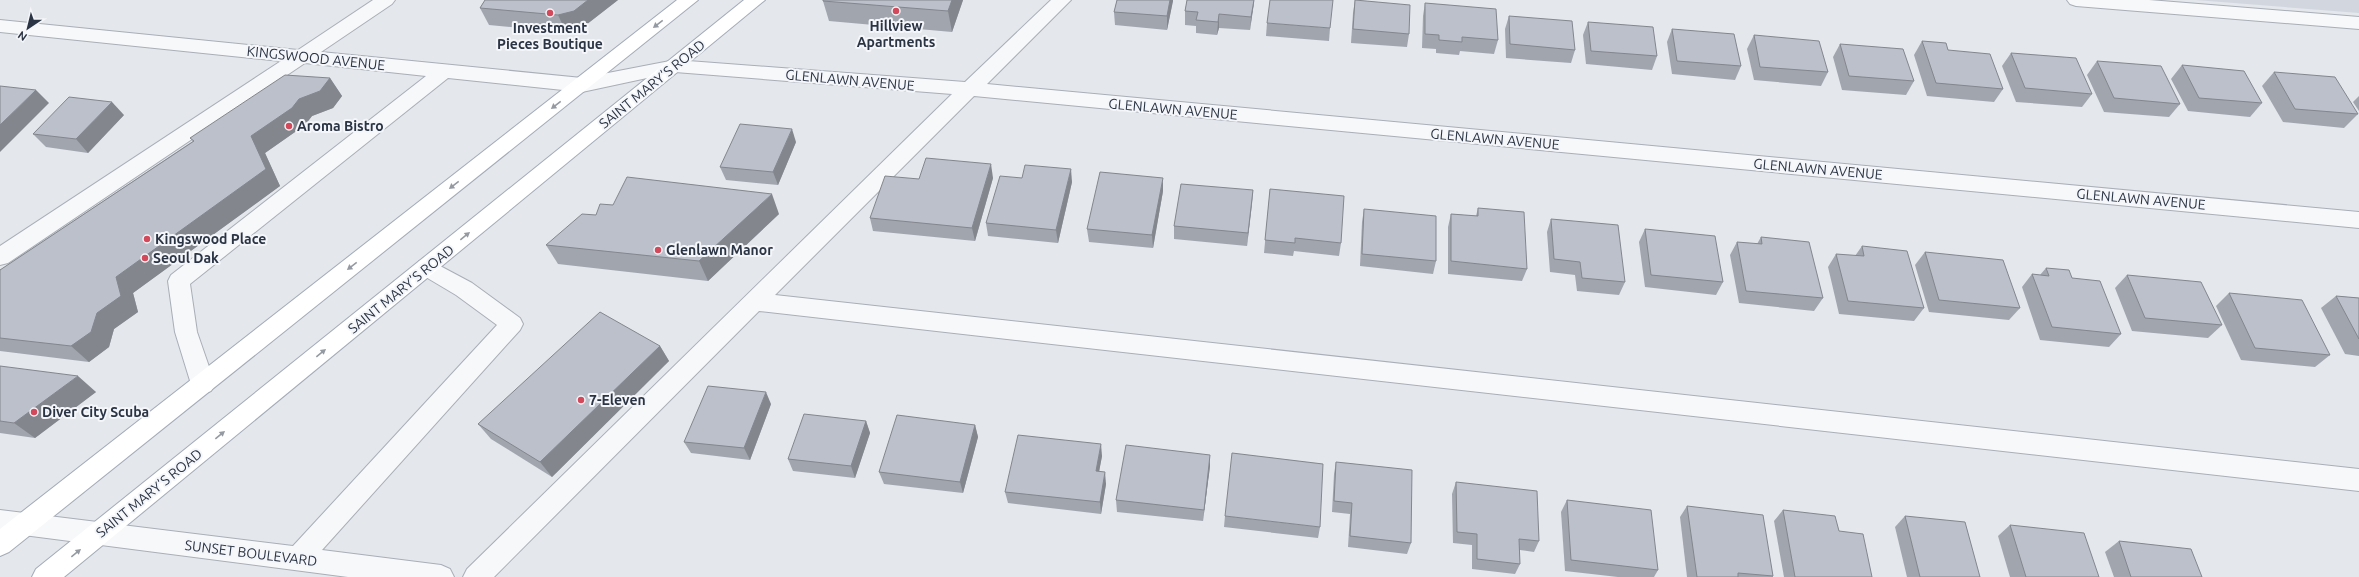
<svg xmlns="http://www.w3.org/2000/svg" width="2359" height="577" font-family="Ubuntu,sans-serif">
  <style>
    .built { fill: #d2d6de }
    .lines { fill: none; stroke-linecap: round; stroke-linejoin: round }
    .minor-casing { stroke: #a9aeb7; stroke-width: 2 }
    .major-casing { stroke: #a3abb8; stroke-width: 2 }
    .minor { fill: #f7f8fa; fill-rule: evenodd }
    .major { fill: #fff; fill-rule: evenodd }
    .wall { fill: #a1a5ae }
    .shaded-wall { fill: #83868d }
    .building { fill: #bbc0ca; stroke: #83868d }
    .oneway { fill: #959aa2 }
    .poi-dot { fill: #d1495b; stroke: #f4f6f9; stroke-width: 1.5 }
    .labels { text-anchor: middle; stroke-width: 4; stroke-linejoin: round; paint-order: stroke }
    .poi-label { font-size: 14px; font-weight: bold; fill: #2b3445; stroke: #f4f6f9; text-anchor: start }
    .street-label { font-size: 14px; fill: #2b3445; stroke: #f4f6f9 }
  </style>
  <rect width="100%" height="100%" fill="#e4e7ec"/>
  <polygon class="built" points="2196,0 2359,0 2359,13"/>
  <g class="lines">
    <defs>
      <g id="minor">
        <polygon points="373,0 395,0 392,4 321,52 582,78 675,60 965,82 1051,0 1071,0 987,84 2359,212 2359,228 974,96 775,295 2359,469 2359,491 759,311 494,577 463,577 467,569 952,94 675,72 582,92 448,78 190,284 197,332 215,384 211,391 203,394 195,391 191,384 175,332 168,281 171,275 426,76 305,63 8,263 0,265 0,246 281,61 0,32 0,20 298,50"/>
        <polygon points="2067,0 2149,0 2359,17 2359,29 2076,6 2070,4"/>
        <polygon points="427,259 472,283 520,318 523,324 520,330 322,550 441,565 450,569 454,577 348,577 0,532 0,510 293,546 497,325 456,295 419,273 416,267 419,261"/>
      </g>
      <g id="major">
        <polygon points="677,0 698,0 9,552 0,556 0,529"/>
        <polygon points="744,0 765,0 64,577 32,577 36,569"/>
      </g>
    </defs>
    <use href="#minor" class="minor-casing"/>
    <use href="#major" class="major-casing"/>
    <use href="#minor" class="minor"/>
    <use href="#major" class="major"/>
  </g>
  <g class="wall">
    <polygon points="485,0 618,0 582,28 566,32 489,25 480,8"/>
    <polygon points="963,0 952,32 829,21 823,1"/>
    <polygon points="1117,0 1173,0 1167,30 1115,25 1114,12"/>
    <polygon points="1187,0 1254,0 1250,30 1219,28 1217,35 1196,33 1196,26 1185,25 1185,11"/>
    <polygon points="1355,0 1409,34 1407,47 1351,43 1353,13"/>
    <polygon points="1425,3 1498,40 1494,54 1460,51 1459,55 1436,53 1436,49 1422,48 1423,16"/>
    <polygon points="1509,16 1575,50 1571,63 1506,58 1505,29"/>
    <polygon points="1588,22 1657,56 1652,70 1586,64 1583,35"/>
    <polygon points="1267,23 1330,28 1329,41 1266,36"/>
    <polygon points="1672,29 1741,66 1735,80 1672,74 1667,42"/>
    <polygon points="1754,35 1828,72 1821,86 1754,80 1747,49"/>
    <polygon points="1922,41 1948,50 2003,89 1994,102 1927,96 1914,55"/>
    <polygon points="1840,44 1914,81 1906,95 1842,90 1833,57"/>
    <polygon points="2011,53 2092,94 2082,107 2016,102 2002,66"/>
    <polygon points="2097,61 2180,104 2169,117 2104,112 2087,75"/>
    <polygon points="2182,65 2262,103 2250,117 2188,111 2171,79"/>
    <polygon points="2274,72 2358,114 2344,128 2283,122 2262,86"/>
    <polygon points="330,78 342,96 333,108 312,116 305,125 265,153 280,186 133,293 138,312 114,329 109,347 89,362 0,351 0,270 193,141 190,138"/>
    <polygon points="2359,96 2359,111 2353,102"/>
    <polygon points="124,115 88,153 46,147 33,134"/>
    <polygon points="796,142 778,185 726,180 720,167"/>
    <polygon points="993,178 975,241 873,231 870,218 919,179"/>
    <polygon points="1022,178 1072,182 1058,243 988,236 986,223"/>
    <polygon points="1270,189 1341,243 1339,256 1294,251 1293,256 1264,253"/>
    <polygon points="1253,190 1247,246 1174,239 1174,226"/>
    <polygon points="1163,191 1153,248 1089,242 1087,229"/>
    <polygon points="1478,208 1527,269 1522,281 1448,274 1448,227 1451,214 1476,216"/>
    <polygon points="1364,209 1436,261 1433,274 1360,266 1362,222"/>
    <polygon points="779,214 708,281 558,264 546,245 596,215"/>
    <polygon points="1551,219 1625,282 1619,295 1577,291 1575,275 1550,272 1547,232"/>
    <polygon points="1645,229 1723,282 1716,295 1645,287 1639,242"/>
    <polygon points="1761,237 1823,298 1814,311 1739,303 1730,255 1737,242 1757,244"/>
    <polygon points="1862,246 1924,308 1914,321 1839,314 1828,267 1836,254 1855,256"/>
    <polygon points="1925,252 2020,308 2009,320 1929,312 1915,265"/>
    <polygon points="2046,268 2072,278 2121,334 2109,347 2040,340 2022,287 2032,274 2040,275"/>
    <polygon points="2127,275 2222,325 2208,338 2132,331 2115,288"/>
    <polygon points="2229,293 2330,355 2315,367 2241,360 2216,306"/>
    <polygon points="2336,296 2359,298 2359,356 2345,354 2321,308"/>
    <polygon points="660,346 669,361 552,477 491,439 478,424"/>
    <polygon points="0,366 96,392 35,438 0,433"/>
    <polygon points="771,404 750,460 691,453 684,442"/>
    <polygon points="866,421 870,433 855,478 793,471 788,459"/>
    <polygon points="975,425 978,437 963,493 884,484 879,472"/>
    <polygon points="1102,456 1099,471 1106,484 1101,514 1008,503 1005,492"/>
    <polygon points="1336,462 1411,543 1407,554 1348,547 1350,514 1332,512 1334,474"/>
    <polygon points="1210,466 1203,521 1117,512 1116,500"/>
    <polygon points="1456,482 1539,541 1534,552 1520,550 1520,564 1515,574 1472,569 1472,545 1453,543 1452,494"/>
    <polygon points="1567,500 1658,570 1654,577 1618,577 1565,571 1561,512"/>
    <polygon points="1687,506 1773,576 1773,577 1687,577 1680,517"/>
    <polygon points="1783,510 1839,531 1872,577 1784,577 1774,521"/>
    <polygon points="1225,516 1320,527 1318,538 1224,527"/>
    <polygon points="1905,516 1980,577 1907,577 1895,527"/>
    <polygon points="2010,525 2099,577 2010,577 1998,536"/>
    <polygon points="2119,541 2202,577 2114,577 2105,552"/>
  </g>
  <g class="shaded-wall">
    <polygon points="588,0 618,0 582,28 566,32 558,15"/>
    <polygon points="952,0 963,0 952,32 948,11"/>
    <polygon points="1170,0 1173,0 1173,1 1167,30 1167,16"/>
    <polygon points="1254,0 1254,3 1250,30 1251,17"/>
    <polygon points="1219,14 1219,28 1217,35 1218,22"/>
    <polygon points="330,78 342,96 333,108 312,116 305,125 265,153 280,186 133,293 138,312 114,329 109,347 89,362 71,346 97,313 116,277 251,136 299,99"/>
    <polygon points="36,90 49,103 0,152 0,125"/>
    <polygon points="112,102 124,115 88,153 76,139"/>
    <polygon points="792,129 796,142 778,185 773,172"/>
    <polygon points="991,164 993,178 975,241 972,228"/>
    <polygon points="1071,169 1072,182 1058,243 1056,230"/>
    <polygon points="1163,178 1163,191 1153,248 1152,235"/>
    <polygon points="1253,190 1252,204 1247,246 1248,233"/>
    <polygon points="772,194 779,214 708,281 699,261"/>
    <polygon points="660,346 669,361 552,477 540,462"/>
    <polygon points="78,376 96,392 35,438 14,423"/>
    <polygon points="766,392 771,404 750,460 744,448"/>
    <polygon points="866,421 870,433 855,478 851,466"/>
    <polygon points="975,425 978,437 963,493 960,482"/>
    <polygon points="1101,444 1102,456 1097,483 1096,471"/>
    <polygon points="1210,455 1210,466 1203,521 1204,510"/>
    <polygon points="1105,472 1106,484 1101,514 1100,502"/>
  </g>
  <g class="building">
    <polygon points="485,0 588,0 574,11 558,15 480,8"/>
    <polygon points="823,0 952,0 948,11 823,1"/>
    <polygon points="1117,0 1170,0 1167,16 1114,12"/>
    <polygon points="1187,0 1254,0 1251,17 1219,14 1218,22 1196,20 1198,12 1185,11"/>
    <polygon points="1270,0 1333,0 1330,28 1267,23"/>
    <polygon points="1355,0 1410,5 1409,34 1353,29"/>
    <polygon points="1425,3 1496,9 1498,40 1462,37 1462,42 1439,40 1439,35 1425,34"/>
    <polygon points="1509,16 1572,21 1575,50 1510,44"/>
    <polygon points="1588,22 1653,27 1657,56 1591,51"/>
    <polygon points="1672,29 1734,34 1741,66 1677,61"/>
    <polygon points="1754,35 1819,41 1828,72 1760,67"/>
    <polygon points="1922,41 1946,43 1948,50 1990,54 2003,89 1936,83"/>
    <polygon points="1840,44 1903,49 1914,81 1849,76"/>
    <polygon points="2011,53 2076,58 2092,94 2025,88"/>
    <polygon points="2097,61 2161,66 2180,104 2114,98"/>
    <polygon points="2182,65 2244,71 2262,103 2199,98"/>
    <polygon points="2274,72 2335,77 2358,114 2295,109"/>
    <polygon points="285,75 330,78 320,91 299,99 292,108 251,136 266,169 116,277 121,296 97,313 91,332 71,346 0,338 0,270 194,141 190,138"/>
    <polygon points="0,86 36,90 0,125"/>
    <polygon points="69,97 112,102 76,139 33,134"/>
    <polygon points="740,124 792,129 773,172 720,167"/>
    <polygon points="926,158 991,164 972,228 870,218 885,176 919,179"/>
    <polygon points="1025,165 1071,169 1056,230 986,223 1000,176 1022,178"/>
    <polygon points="1100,172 1163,178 1152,235 1087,229"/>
    <polygon points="627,177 772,194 699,261 546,245 582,214 596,215 600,204 613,205"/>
    <polygon points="1181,184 1253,190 1248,233 1174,226"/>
    <polygon points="1270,189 1344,196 1341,243 1295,238 1295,243 1265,240"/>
    <polygon points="1478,208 1524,212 1527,269 1451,261 1451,214 1478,216"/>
    <polygon points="1364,209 1436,216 1436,261 1362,254"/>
    <polygon points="1551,219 1618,225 1625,282 1582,278 1580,262 1554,259"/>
    <polygon points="1645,229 1715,236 1723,282 1651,275"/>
    <polygon points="1761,237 1809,242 1823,298 1746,291 1737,242 1762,244"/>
    <polygon points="1862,246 1907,251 1924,308 1848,301 1836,254 1864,256"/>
    <polygon points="1925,252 2003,260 2020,308 1939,300"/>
    <polygon points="2046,268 2069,270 2072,278 2100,281 2121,334 2052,327 2032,274 2049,276"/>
    <polygon points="2127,275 2201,282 2222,325 2145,318"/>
    <polygon points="2229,293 2302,300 2330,355 2255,348"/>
    <polygon points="2336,296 2359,298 2359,339"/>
    <polygon points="600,312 660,346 540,462 478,424"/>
    <polygon points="0,366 78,376 14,423 0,421"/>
    <polygon points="708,386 766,392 744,448 684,442"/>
    <polygon points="804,414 866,421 851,466 788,459"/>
    <polygon points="897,415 975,425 960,482 879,472"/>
    <polygon points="1018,435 1101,444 1096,471 1105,472 1100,502 1005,492"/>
    <polygon points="1126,445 1210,455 1204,510 1116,500"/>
    <polygon points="1232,453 1323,464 1320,527 1225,516"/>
    <polygon points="1336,462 1412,470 1411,543 1350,536 1352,503 1334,501"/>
    <polygon points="1456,482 1537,491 1539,541 1519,539 1520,564 1477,559 1477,534 1457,532"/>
    <polygon points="1567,500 1651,510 1658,570 1571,560"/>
    <polygon points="1687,506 1763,515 1773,576 1738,573 1738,577 1697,577"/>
    <polygon points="1783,510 1835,516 1839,531 1863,534 1872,577 1795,577"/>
    <polygon points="1905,516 1965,522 1980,577 1920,577"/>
    <polygon points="2010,525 2084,533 2099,577 2026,577"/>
    <polygon points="2119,541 2191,549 2202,577 2131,577"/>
  </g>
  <defs><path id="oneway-solid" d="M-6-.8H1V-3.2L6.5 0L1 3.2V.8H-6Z"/></defs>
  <g class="oneway">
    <use href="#oneway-solid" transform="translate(658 24) rotate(142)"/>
    <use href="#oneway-solid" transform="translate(556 105) rotate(142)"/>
    <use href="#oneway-solid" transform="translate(454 185) rotate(142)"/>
    <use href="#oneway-solid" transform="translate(465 236) rotate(-39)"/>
    <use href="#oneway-solid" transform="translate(352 266) rotate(142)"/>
    <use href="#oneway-solid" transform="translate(321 353) rotate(-39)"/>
    <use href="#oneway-solid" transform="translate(220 435) rotate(-39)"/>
    <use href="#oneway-solid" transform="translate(76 553) rotate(-39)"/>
  </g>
  <g class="poi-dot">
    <circle cx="896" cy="11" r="4"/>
    <circle cx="550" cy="13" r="4"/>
    <circle cx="289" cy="126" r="4"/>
    <circle cx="147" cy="239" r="4"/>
    <circle cx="658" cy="250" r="4"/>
    <circle cx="145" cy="258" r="4"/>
    <circle cx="581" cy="400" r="4"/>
    <circle cx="34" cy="412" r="4"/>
  </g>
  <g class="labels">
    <g class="poi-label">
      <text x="896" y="31" text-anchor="middle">Hillview<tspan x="896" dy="16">Apartments</tspan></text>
      <text x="550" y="33" text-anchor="middle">Investment<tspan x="550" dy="16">Pieces Boutique</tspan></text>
      <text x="297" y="131">Aroma Bistro</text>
      <text x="155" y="244">Kingswood Place</text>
      <text x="666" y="255">Glenlawn Manor</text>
      <text x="153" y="263">Seoul Dak</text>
      <text x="589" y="405">7-Eleven</text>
      <text x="42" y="417">Diver City Scuba</text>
    </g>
    <g class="street-label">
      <text transform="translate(316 58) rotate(6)" y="5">KINGSWOOD AVENUE</text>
      <text transform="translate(850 80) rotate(5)" y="5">GLENLAWN AVENUE</text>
      <text transform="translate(652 84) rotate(-39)" y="5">SAINT MARY’S ROAD</text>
      <text transform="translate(1173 109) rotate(5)" y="5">GLENLAWN AVENUE</text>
      <text transform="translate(1495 139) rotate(5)" y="5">GLENLAWN AVENUE</text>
      <text transform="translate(1818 169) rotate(5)" y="5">GLENLAWN AVENUE</text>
      <text transform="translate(2141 199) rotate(5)" y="5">GLENLAWN AVENUE</text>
      <text transform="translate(401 289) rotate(-39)" y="5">SAINT MARY’S ROAD</text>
      <text transform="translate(149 493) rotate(-39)" y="5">SAINT MARY’S ROAD</text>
      <text transform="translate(251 553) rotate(7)" y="5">SUNSET BOULEVARD</text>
    </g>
  </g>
  <g transform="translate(28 28) rotate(215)" stroke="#f4f6f9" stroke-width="3" paint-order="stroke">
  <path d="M0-3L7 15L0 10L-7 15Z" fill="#2b3445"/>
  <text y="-6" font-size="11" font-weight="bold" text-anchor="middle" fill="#2b3445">N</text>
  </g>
</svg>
